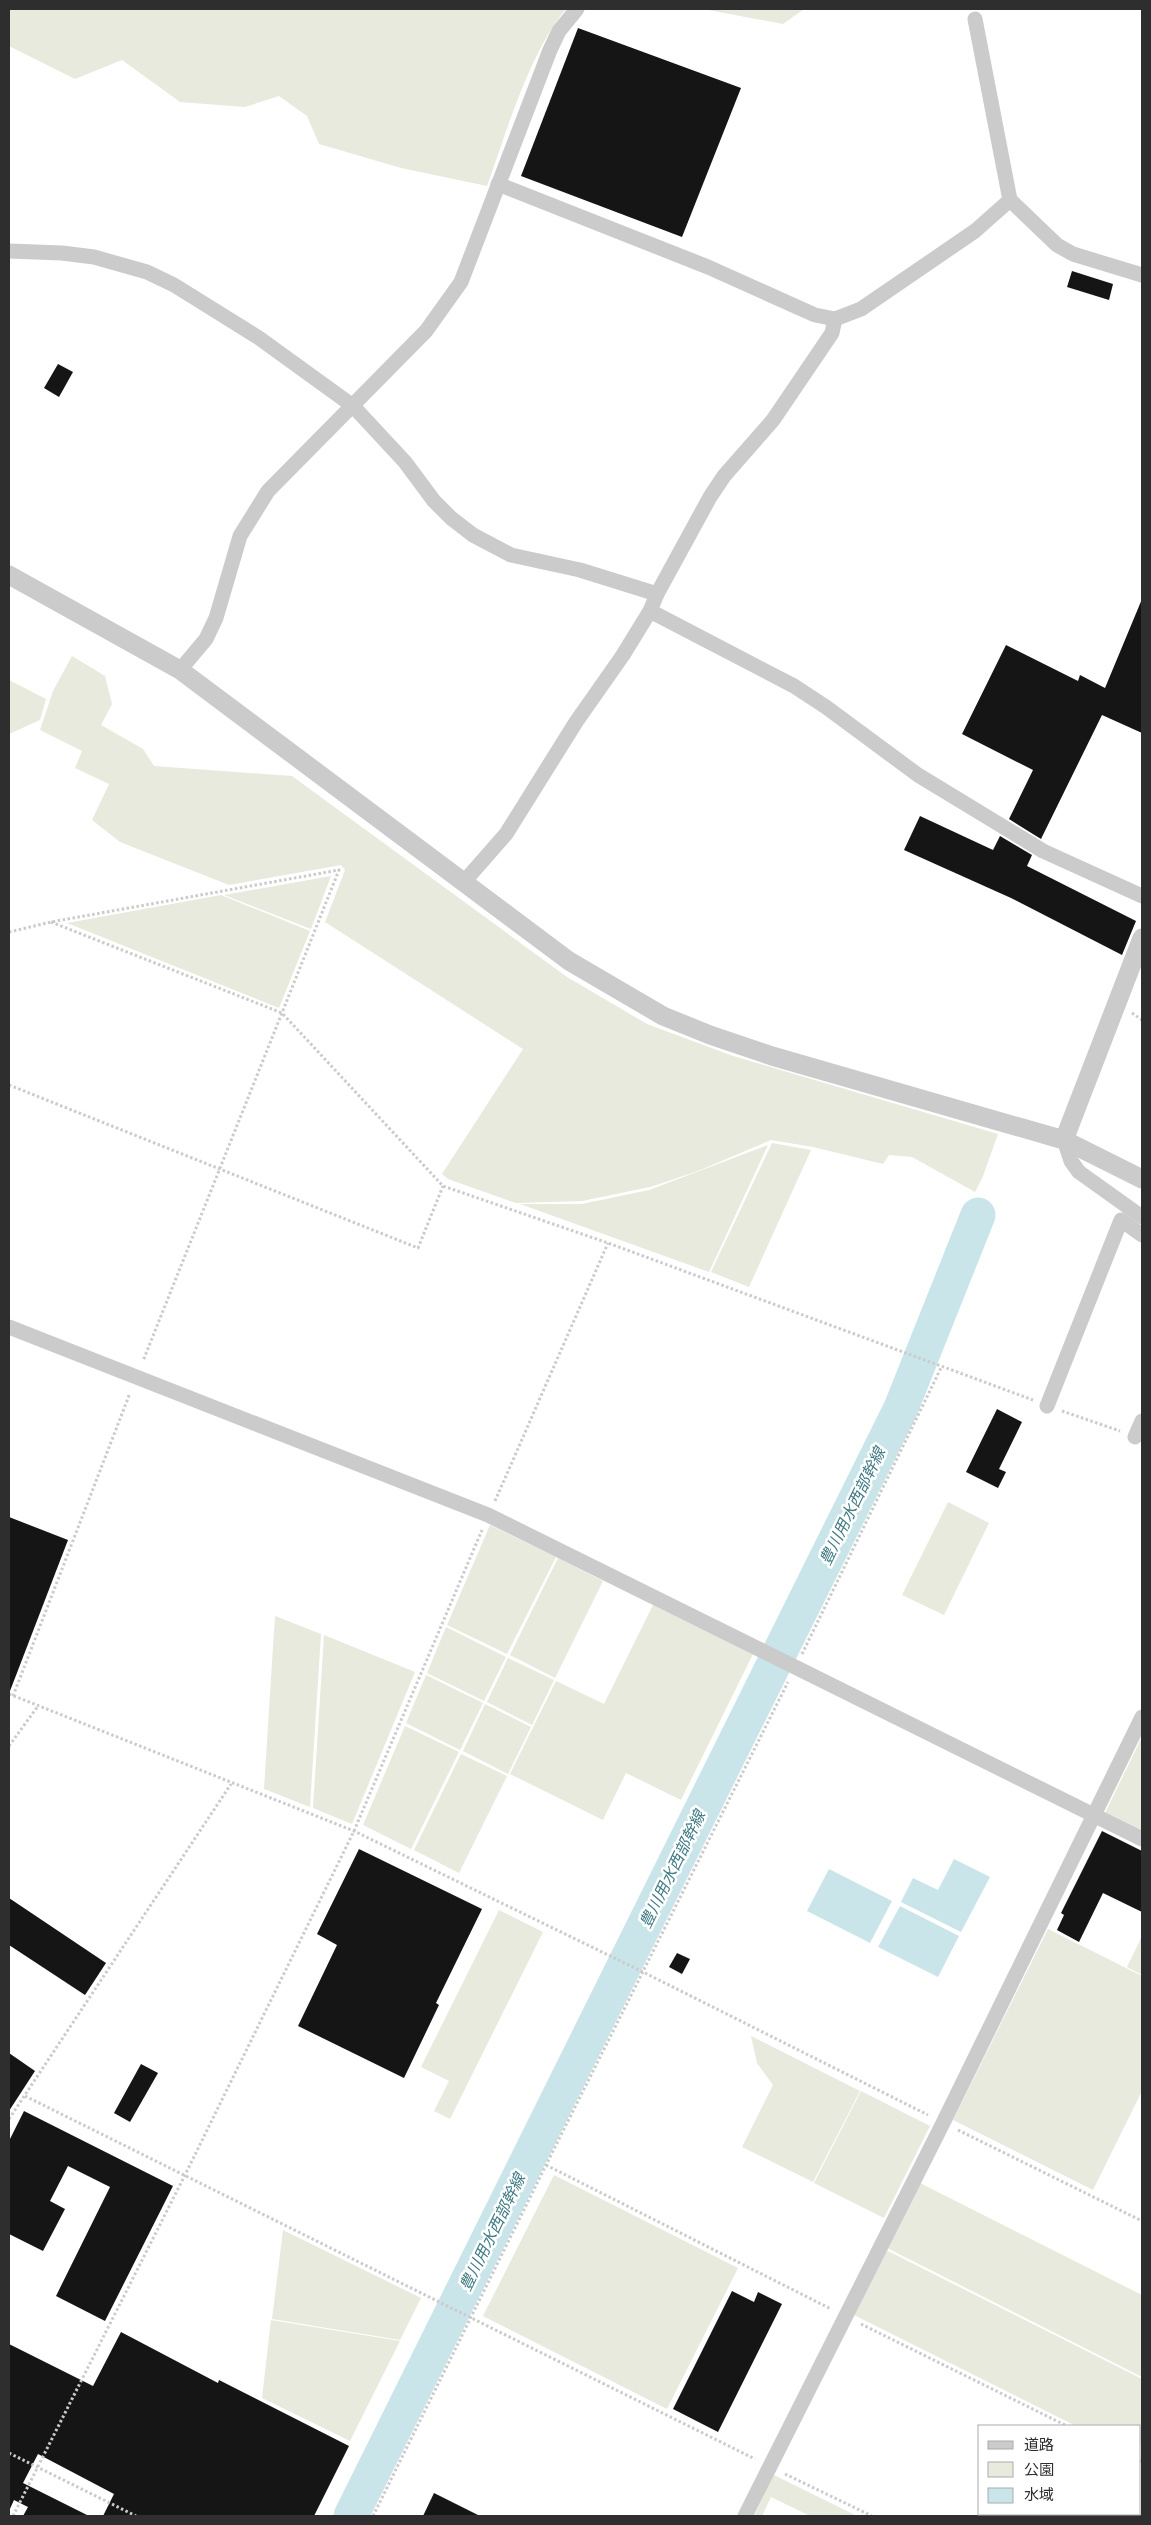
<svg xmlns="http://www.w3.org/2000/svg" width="1151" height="2525" font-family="Signika,'Noto Sans JP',sans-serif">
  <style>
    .green { fill: #e7eadd }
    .water { fill: #cae5e9 }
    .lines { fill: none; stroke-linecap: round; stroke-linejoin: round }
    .river { stroke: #cae5e9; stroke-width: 35 }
    .building { fill: #151515 }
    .path { stroke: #cbcbcb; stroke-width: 3; stroke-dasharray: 2.5 2.5; stroke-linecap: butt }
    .minor { stroke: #cbcbcb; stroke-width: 15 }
    .tertiary { stroke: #cbcbcb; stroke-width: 19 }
    .labels { text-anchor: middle; stroke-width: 5; stroke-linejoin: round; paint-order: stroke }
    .water-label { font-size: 16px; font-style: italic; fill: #407b84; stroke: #fff }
  </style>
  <rect width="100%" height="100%" fill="#fff"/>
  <g class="green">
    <path d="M9,9H566C530,51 506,133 487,186L401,168L319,144L307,116L279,96L245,107L180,102L122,60L75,79L9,46Z"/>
    <polygon points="703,9 804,9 783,24"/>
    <polygon points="72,656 105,676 112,704 101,725 143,749 154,766 292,776 567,977 647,1024 733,1056 998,1134 983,1176 975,1192 912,1157 889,1155 883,1164 813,1147 771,1140 698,1171 650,1187 582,1201 516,1203 448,1179 442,1174 523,1049 325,922 345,870 341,865 229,885 120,842 92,820 109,784 75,768 82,751 40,730 53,691"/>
    <polygon points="9,680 46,699 40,720 9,734"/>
    <polygon points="331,876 311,929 224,895"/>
    <polygon points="221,895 310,931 279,1008 67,923"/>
    <polygon points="772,1143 811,1150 749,1287 711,1272"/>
    <polygon points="768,1145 709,1272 520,1204 582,1204 649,1190"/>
    <polygon points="948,1502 989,1523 944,1615 902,1595"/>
    <polygon points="490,1525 556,1557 507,1654 447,1625"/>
    <polygon points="558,1558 603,1581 555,1678 510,1655"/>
    <polygon points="653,1605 753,1654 681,1800 626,1773 603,1820 510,1774 556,1681 604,1704"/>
    <polygon points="275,1616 321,1634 310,1807 264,1789"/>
    <polygon points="446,1627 506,1657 484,1701 427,1673"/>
    <polygon points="324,1635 415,1672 352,1824 313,1808"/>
    <polygon points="508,1658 554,1680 532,1725 487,1702"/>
    <polygon points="426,1675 483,1703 460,1750 406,1723"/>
    <polygon points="485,1704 531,1727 508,1774 463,1751"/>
    <polygon points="405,1726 459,1752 411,1849 363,1825"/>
    <polygon points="1142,1737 1142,1831 1105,1813"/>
    <polygon points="461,1754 507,1776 459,1873 414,1850"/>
    <polygon points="499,1910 543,1932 450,2119 434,2111 449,2081 421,2067"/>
    <polygon points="1048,1929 1142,1976 1142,2091 1093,2190 953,2120"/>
    <polygon points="1142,1936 1142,1975 1127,1967"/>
    <polygon points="751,2036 860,2091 813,2182 742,2147 773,2085 757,2063"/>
    <polygon points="861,2091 930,2126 884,2218 814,2183"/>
    <polygon points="554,2175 738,2268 667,2409 483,2316"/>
    <polygon points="920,2183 1142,2295 1142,2377 887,2248"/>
    <polygon points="283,2230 421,2298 400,2340 272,2319"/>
    <polygon points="886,2250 1142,2379 1142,2439 1140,2443 1140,2426 1076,2426 854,2315"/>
    <polygon points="271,2320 400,2341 350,2441 262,2398"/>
    <polygon points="774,2475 857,2516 810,2516 771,2497 762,2516 754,2516"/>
  </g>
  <g class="water">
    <polygon points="954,1859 990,1877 961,1932 901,1902 913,1878 938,1890"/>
    <polygon points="829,1869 892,1901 870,1943 807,1911"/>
    <polygon points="900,1906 959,1936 938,1977 878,1947"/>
  </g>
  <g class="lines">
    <polyline class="river" points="351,2516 901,1408 978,1215"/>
  </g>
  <g class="building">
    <polygon points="578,28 741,88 682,237 521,176"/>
    <polygon points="1072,271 1113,284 1109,300 1067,287"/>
    <polygon points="58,364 73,372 59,397 44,388"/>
    <polygon points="1142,599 1142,733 1102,715 1041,839 1009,819 1033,770 962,734 1006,645 1078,681 1080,675 1105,688"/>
    <polygon points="920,816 993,850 1000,836 1032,855 1027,866 1136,921 1122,955 1011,898 904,850"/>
    <polygon points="997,1409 1022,1422 999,1469 1006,1472 998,1488 966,1472"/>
    <polygon points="9,1517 68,1540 10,1691 9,1690"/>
    <polygon points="1102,1831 1142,1851 1142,1912 1103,1893 1079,1942 1057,1930 1064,1915 1061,1913"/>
    <polygon points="359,1849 482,1909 436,2003 439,2005 404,2078 298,2026 337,1945 317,1934"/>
    <polygon points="9,1898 106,1963 85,1995 9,1945"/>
    <polygon points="677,1953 690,1959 682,1974 669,1967"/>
    <polygon points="9,2053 35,2071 9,2111"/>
    <polygon points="141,2064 158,2073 130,2122 114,2113"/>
    <polygon points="24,2111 173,2186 105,2321 56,2296 110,2187 68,2166 50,2201 65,2209 43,2251 9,2234 9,2141"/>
    <polygon points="732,2291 754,2302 758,2292 782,2304 718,2432 673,2409"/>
    <polygon points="121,2332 218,2383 219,2380 349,2446 314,2516 103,2516 114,2494 38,2454 23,2483 89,2516 23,2516 28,2507 14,2500 9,2511 9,2344 93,2386"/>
    <polygon points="434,2493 480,2516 423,2516"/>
  </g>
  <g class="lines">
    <g class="path">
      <polyline points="51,922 282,1013 443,1186 608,1243 1033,1400"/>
      <polyline points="9,932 51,922 339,870 143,1361"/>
      <polyline points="1132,1013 1142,1020"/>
      <polyline points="9,1085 418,1248 443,1186"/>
      <polyline points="1062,1411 1120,1431"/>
      <polyline points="495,1501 608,1243"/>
      <polyline points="802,1654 941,1368"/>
      <polyline points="9,1694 354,1831 643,1972 928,2115"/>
      <polyline points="13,1696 130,1393"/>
      <polyline points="9,1746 38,1706"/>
      <polyline points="25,2096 755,2459"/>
      <polyline points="9,2119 231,1784"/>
      <polyline points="958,2130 1142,2221"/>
      <polyline points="546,2165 831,2309"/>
      <polyline points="861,2324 1067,2426"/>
      <polyline points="9,2453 136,2516"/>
      <polyline points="1140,2462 1142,2457"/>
      <polyline points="785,2474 872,2516"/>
      <polyline points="13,2516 185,2175 354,1831 482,1530"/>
      <polyline points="373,2516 546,2165 788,1682"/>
      <polyline points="1113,2516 1114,2514"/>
    </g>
    <g class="minor">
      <polyline points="975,19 1010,200"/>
      <polyline points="498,184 708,267 815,315 835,319 861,309 975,231 1010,200 1057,245 1073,254 1142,275"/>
      <polyline points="9,251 62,253 94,257 147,272 174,285 259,338 353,406 405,462 434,501 451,518 473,535 511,555 580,570 657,594"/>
      <polyline points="650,611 794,686 826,707 918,775 1043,851 1142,896"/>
      <polyline points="180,670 206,639 216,618 240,536 268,491 426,331 461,282 550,50 559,31 577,9"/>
      <polyline points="463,883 506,834 576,722 623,655 650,611 657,594 710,497 724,476 773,420 832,333 835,319"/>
      <polyline points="1064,1140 1071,1161 1079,1172 1142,1217"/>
      <polyline points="9,1327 488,1515 1142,1839"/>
      <polyline points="1047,1406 1121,1220 1142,1235"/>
      <polyline points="1135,1437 1142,1421"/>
      <polyline points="745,2516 943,2123 1142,1717"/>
    </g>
    <g class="tertiary">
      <polyline points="9,575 180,670 569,961 663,1016 710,1035 772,1056 1064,1140 1142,1179"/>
      <polyline points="1064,1140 1142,938"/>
    </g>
  </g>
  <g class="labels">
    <g class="water-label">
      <text transform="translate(852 1506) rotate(-64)" y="6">豊川用水西部幹線</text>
      <text transform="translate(672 1869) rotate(-64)" y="6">豊川用水西部幹線</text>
      <text transform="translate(492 2232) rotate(-64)" y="6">豊川用水西部幹線</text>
    </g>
  </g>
  <rect width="1151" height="2525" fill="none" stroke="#2e2e2e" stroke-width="20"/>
  <rect x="978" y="2425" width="162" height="90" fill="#ffffff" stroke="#ababab"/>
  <rect x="988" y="2441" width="25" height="8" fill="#cbcbcb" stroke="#ababab"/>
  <text x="1024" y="2450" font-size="15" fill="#2e2e2e">道路</text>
  <rect x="988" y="2462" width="25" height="15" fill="#e7eadd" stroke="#ababab"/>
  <text x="1024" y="2475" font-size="15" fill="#2e2e2e">公園</text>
  <rect x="988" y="2488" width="25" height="15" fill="#cae5e9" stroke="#ababab"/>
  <text x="1024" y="2500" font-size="15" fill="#2e2e2e">水域</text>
</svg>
